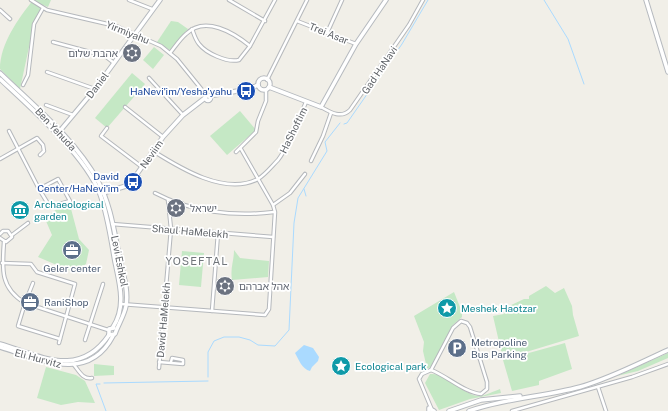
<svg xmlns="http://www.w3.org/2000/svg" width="668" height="411" font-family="'Public Sans','Noto Sans Hebrew',sans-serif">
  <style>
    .green { fill: #c5e8c5 }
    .water { fill: #aadaff }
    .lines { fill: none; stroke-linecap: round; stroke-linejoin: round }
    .stream { stroke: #aadaff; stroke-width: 1 }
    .street-casing { stroke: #b5b8bc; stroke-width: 4.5 }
    .secondary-casing { stroke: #b6babf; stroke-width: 5.5 }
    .street { stroke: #fff; stroke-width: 2.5 }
    .secondary { stroke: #fff; stroke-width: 3.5 }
    .labels { text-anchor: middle; stroke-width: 3.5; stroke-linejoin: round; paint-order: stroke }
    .street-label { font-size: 10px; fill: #5f6368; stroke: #fff }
    .worship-label { font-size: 10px; fill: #5b616d; stroke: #fff; text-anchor: start }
    .transit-label { font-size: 10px; fill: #164399; stroke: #fff; text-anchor: end }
    .culture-label { font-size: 10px; fill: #0d838f; stroke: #fff; text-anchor: start }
    .service-label { font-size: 10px; fill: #4e5e75; stroke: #fff; text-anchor: start }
    .neighbourhood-label { font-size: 11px; letter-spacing: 1px; fill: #70757a; stroke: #fff }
  </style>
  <rect width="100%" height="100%" fill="#f1efe8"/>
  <g class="green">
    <path d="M33,0H51L48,7L43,5L32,33L20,89L0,69C0,44 18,19 33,0Z"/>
    <polygon points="171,21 178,22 188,29 170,50 157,42"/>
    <polygon points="154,47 164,55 153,69 143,60"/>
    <polygon points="132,73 145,84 107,128 95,118"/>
    <polygon points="240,111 256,130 227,155 210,136"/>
    <path d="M70,205L79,239L89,250L86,264L73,272L38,257L52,235L46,221C50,210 60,208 70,205Z"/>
    <path d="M234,250L240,258L269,261L268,277L232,280C230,268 234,261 234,250Z"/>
    <polygon points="182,251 204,253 201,287 179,285"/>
    <polygon points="546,286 555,293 564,288 572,306 573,315 579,336 503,359 493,316 504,314 503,309 524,299 529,299 529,296"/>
    <polygon points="454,292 462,312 462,317 453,325 432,366 421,373 426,364 423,351 424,342 414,316"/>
    <polygon points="565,343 572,369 539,381 539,385 512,391 503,360"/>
    <polygon points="668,353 668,358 638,371 617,376"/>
    <polygon points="94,364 114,366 114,375 94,376"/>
    <polygon points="46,367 76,375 85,381 95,403 78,402 61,405 37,398"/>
    <path d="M430,374C446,372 463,395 479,396C485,396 494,391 500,389L501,393L470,399L439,410L425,383Z"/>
  </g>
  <path class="water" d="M304,345L313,348L319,357L318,361L312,367L310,371C302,369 299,360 295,353Z"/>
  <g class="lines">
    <g class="stream">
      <polyline points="544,0 568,39 584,84"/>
      <polyline points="344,124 347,123 402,44 428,0"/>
      <polyline points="304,189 306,196"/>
      <polyline points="208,377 208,352 214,341 224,337 239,337 250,340 258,345 275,346 289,330 294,223 298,198 327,151 325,142 340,123"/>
      <polyline points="104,383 208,381"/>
      <polyline points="100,384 96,384 106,411"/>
    </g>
    <defs>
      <g id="street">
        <polyline points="31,0 47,10 116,26 161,46 177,59 207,96"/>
        <polyline points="129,0 152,9"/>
        <polyline points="229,0 265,21"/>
        <polyline points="0,10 10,19"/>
        <polyline points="297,21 356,44"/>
        <path d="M192,29C194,34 195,39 199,44C206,53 227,63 239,60L250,46L275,0"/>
        <polyline points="327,33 342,0"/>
        <polyline points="53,42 105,56 114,63"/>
        <path d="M170,53C175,47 180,39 186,34C205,15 234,33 250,46"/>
        <polyline points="47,72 95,89"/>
        <polyline points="149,78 183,115"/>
        <polyline points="267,80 307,0"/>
        <polyline points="23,85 28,75 34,24 43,8"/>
        <polyline points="46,105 73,115"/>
        <polyline points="125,107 163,137"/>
        <path d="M321,107C330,112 341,119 350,110L409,25L423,0"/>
        <polyline points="107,128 101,136 142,167"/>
        <polyline points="9,131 39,189 50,207 70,201 58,179 39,189"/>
        <path d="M153,151C180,168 225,196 258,179C265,175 272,166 278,160C290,144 298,121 306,102"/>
        <polyline points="236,152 256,132 258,121 266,101 266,90"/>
        <polyline points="0,159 37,138 43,145 44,151 40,155"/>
        <polyline points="311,161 323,136 331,113"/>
        <path d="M155,193C191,212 234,217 274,212"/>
        <polyline points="273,205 290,193 305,174"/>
        <polyline points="112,224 273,237"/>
        <polyline points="0,234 3,231 8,231 12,237 6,242 0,238"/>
        <polyline points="12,235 28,223"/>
        <path d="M4,242C2,269 0,288 25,303L108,330"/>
        <polyline points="2,263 31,264 37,272 75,284 59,343"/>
        <polyline points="33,283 25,303 18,326 60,339"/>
        <polyline points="121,304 265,315 269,309 275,212 273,205 241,149"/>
        <polyline points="212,311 218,233"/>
        <path d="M461,321L467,323L470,327L487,382V389L481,394C465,393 447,376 431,370L453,328Z"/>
        <polyline points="85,340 103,284"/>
        <polyline points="159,362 183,364 183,360 172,358 171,362"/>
        <path d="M74,365C79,371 83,380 92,378"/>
        <polyline points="159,368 171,229 168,200"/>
        <polyline points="431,370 422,374 419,379 432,410"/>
        <polyline points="598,387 606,411"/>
        <polyline points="512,411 632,377 668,364"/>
      </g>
      <g id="secondary">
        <polyline points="646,0 668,72"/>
        <path d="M0,73C34,106 75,139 98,181C110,203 114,230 119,255C122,271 129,289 126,306C124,316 118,325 115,334L109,335"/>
        <circle cx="264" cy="84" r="6"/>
        <path d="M0,79C31,108 85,155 100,194C108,216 111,240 115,262C120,285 126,307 113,327"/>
        <polyline points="269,87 321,107 356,44 386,0"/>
        <circle cx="208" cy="98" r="2.5"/>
        <polyline points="209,96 249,89 258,85"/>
        <polyline points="59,132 95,89 160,0"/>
        <polyline points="103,193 126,186 132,181 163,137 183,115 205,98"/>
        <polyline points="109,335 109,329 114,328"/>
        <path d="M0,344C41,356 79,379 109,335"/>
        <path d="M0,347C39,359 88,384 113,336"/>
        <polyline points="432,410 434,411"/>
        <polyline points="429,411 429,408"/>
        <polyline points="449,411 481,400 520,396"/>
        <path d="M469,411C505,398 543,397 580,387C611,378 639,363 668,350"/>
      </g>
    </defs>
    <use href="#street" class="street-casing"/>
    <use href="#secondary" class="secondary-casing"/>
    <use href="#street" class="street"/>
    <use href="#secondary" class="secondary"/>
  </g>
  <defs>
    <symbol id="synagogue-disc" viewBox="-11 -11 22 22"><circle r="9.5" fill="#6b7280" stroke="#fff"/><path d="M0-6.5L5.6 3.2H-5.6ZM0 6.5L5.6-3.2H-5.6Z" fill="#fff"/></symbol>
    <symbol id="bus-disc" viewBox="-11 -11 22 22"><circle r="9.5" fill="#1a4fb4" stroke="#fff"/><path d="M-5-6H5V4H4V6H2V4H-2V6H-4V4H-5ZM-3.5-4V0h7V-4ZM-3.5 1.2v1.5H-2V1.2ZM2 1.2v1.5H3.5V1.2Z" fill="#fff"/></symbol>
    <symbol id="museum-disc" viewBox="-11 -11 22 22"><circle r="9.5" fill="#0f9aa8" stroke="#fff"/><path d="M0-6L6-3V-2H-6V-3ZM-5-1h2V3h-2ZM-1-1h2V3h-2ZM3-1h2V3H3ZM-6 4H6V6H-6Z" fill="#fff"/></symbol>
    <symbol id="office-disc" viewBox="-11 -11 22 22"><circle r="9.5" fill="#5c6f8a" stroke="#fff"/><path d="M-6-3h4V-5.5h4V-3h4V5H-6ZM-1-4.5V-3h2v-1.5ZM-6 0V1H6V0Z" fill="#fff"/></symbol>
    <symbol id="sight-disc" viewBox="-11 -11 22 22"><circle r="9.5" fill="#0f9aa8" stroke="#fff"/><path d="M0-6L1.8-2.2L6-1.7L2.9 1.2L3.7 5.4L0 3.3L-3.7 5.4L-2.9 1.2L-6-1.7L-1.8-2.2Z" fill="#fff"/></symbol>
    <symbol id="parking-disc" viewBox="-11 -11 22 22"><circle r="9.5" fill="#5c6f8a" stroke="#fff"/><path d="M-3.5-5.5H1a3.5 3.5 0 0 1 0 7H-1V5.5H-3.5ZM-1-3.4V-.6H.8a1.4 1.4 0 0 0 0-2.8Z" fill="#fff"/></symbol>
  </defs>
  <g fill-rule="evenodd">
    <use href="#synagogue-disc" x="121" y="42" width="22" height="22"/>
    <use href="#bus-disc" x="235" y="80" width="22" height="22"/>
    <use href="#bus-disc" x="122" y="171" width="22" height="22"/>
    <use href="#synagogue-disc" x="165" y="197" width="22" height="22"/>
    <use href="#museum-disc" x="9" y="199" width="22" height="22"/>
    <use href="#office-disc" x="61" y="239" width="22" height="22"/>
    <use href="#synagogue-disc" x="214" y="275" width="22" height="22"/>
    <use href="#office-disc" x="19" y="291" width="22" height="22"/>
    <use href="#sight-disc" x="436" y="297" width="22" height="22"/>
    <use href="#parking-disc" x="446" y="337" width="22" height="22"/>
    <use href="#sight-disc" x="330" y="355" width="22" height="22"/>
  </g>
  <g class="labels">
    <g class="street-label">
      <text transform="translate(128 32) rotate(22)" y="4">Yirmiyahu</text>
      <text transform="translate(329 33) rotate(22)" y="4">Trei Asar</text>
      <text transform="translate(379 70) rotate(-56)" y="4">Gad HaNavi</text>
      <text transform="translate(97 85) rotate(-53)" y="4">Daniel</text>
      <text transform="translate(56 129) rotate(47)" y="4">Ben Yehuda</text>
      <text transform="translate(293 130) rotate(-64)" y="4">HaShoftim</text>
      <text transform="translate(151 154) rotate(-55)" y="4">Neviim</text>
      <text transform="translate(190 231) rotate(5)" y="4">Shaul HaMelekh</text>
      <text transform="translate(120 261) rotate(79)" y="4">Levi Eshkol</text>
      <text transform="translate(163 320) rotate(-85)" y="4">David HaMelekh</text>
      <text transform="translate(38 358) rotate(15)" y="4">Eli Hurvitz</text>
    </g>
    <g class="worship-label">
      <text x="118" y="57" text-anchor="end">אהבת שלום</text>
      <text x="190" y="212">ישראל</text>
      <text x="239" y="290">אהל אברהם</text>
    </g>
    <g class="transit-label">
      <text x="232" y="95">HaNevi'im/Yesha'yahu</text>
      <text x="119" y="180">David<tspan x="119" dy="12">Center/HaNevi'im</tspan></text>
    </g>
    <g class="culture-label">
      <text x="34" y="208">Archaeological<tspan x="34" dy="12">garden</tspan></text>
      <text x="461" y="312">Meshek Haotzar</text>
      <text x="355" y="370">Ecological park</text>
    </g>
    <g class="service-label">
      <text x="72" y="272" text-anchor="middle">Geler center</text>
      <text x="44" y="306">RaniShop</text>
      <text x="471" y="346">Metropoline<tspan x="471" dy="12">Bus Parking</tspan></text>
    </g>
    <g class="neighbourhood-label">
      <text x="197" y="265">YOSEFTAL</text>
    </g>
  </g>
</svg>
